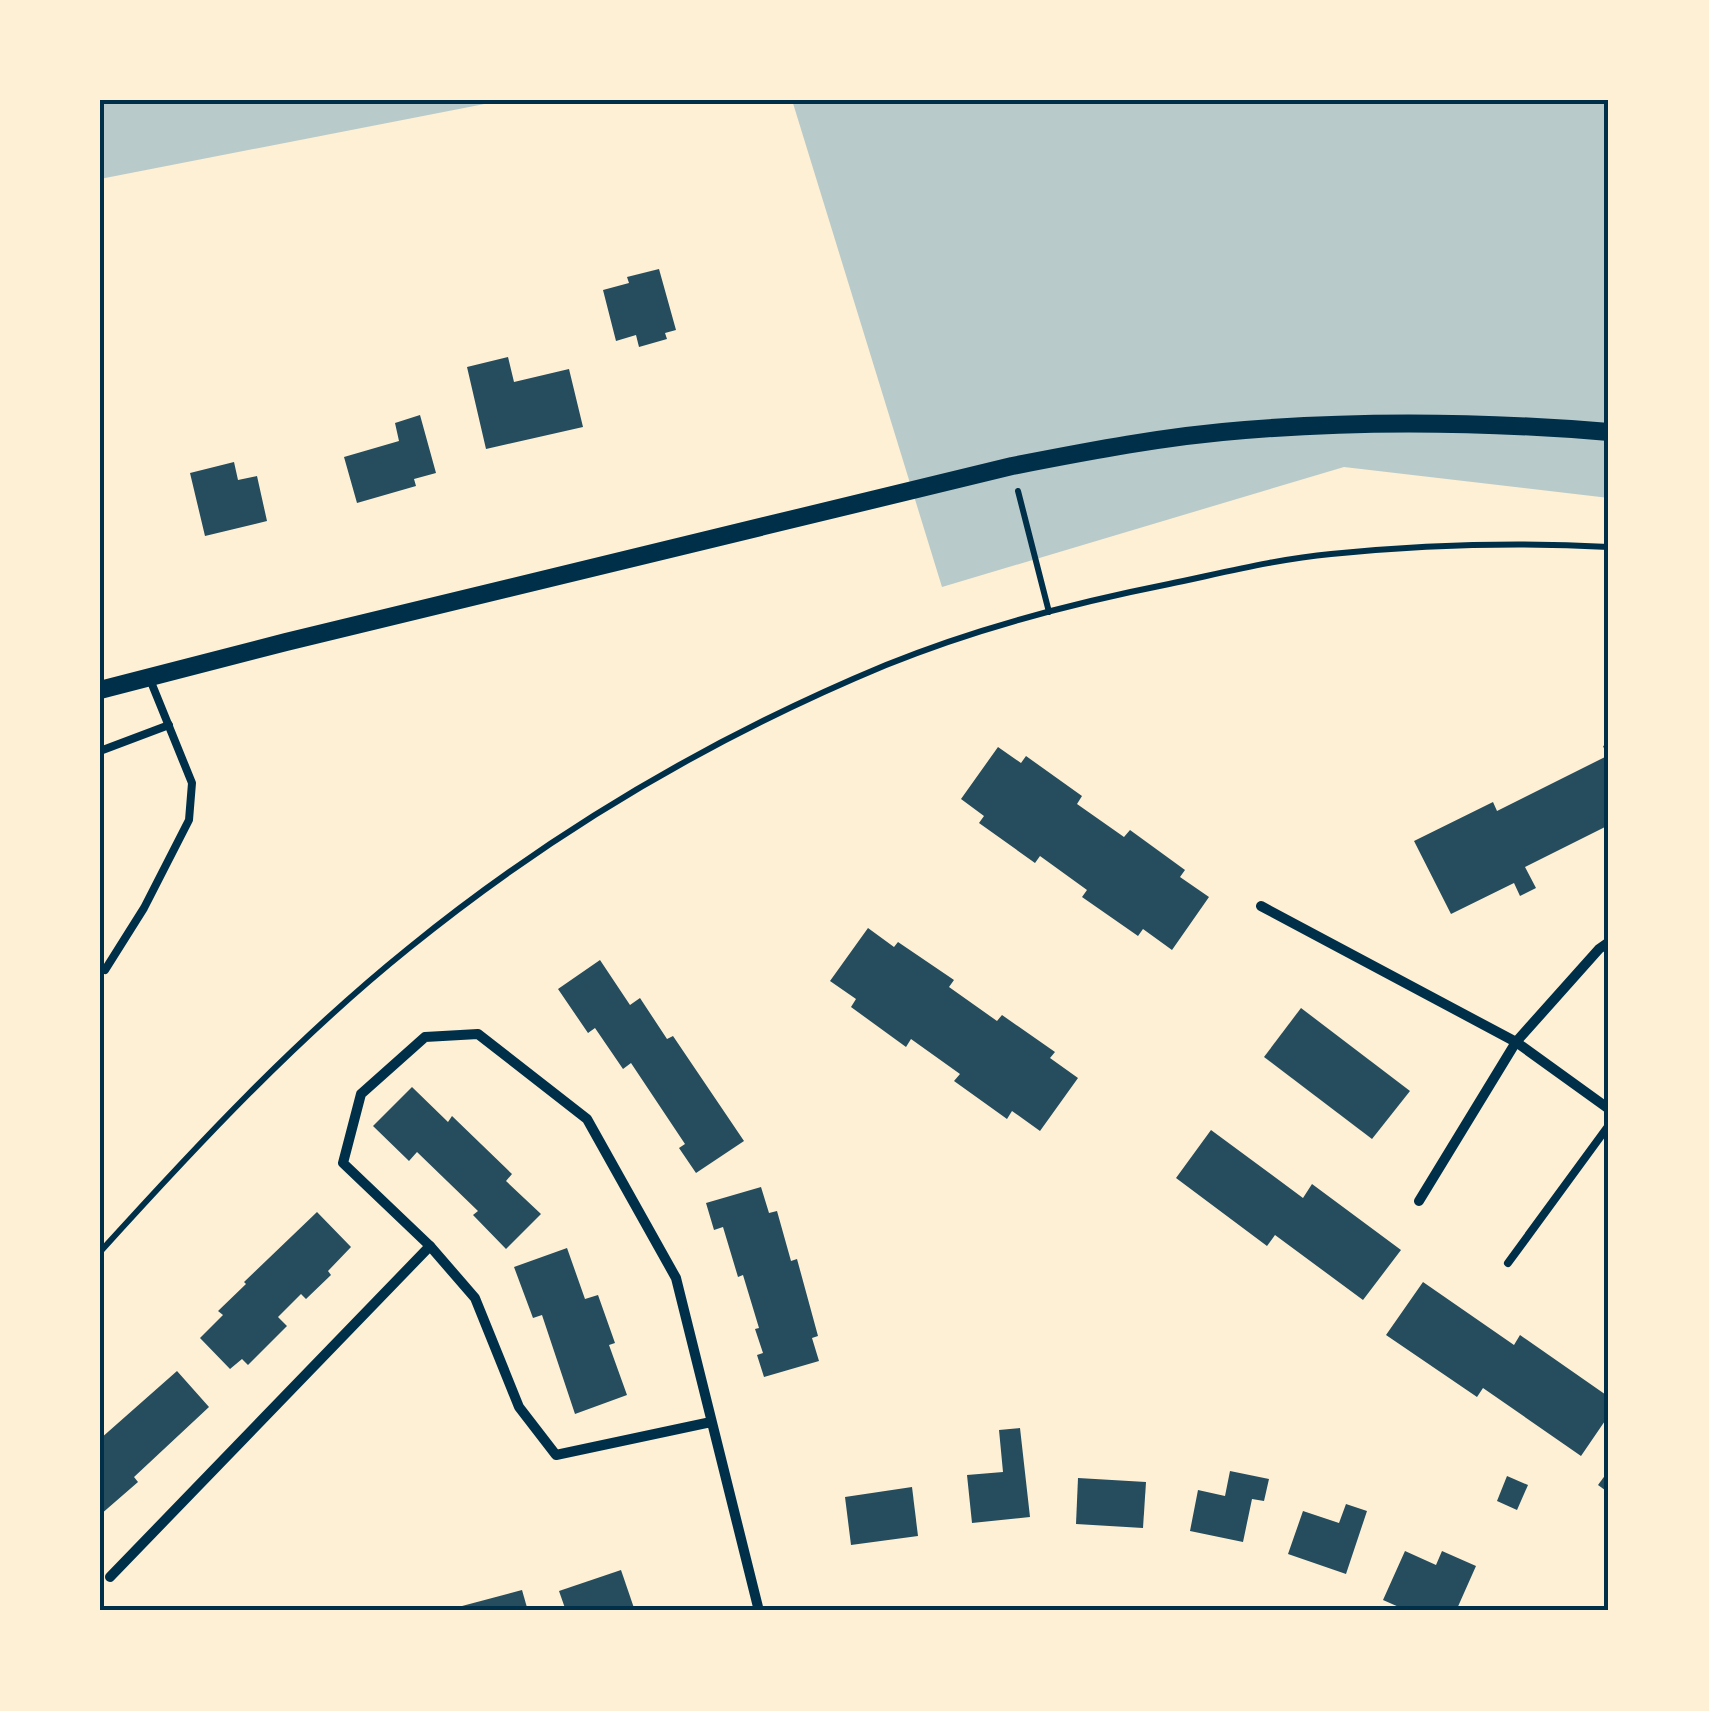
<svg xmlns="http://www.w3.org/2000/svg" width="1709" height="1711" font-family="'PT Sans Narrow',sans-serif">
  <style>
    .green { fill: #b9caca }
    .building { fill: #264d5e }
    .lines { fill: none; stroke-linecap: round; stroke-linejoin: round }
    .path { stroke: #003049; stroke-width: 6 }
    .service { stroke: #003049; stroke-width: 8 }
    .minor { stroke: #003049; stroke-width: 10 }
    .tertiary { stroke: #003049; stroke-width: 18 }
    .neatline { fill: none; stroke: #003049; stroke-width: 4 }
  </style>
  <rect width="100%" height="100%" fill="#fdf0d5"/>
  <g class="green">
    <polygon points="100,100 505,100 100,179"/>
    <polygon points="792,100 1609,100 1609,498 1344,467 942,587"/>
  </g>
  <g class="building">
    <polygon points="659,269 676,330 665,333 667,339 639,347 636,335 616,341 603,290 629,283 627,277"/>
    <polygon points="508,357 514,382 569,369 583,427 486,449 467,367"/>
    <polygon points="420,415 436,473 414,479 416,486 357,503 344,457 399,441 395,423"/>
    <polygon points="234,462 238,480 257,476 267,521 205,536 190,473"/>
    <polygon points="1609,743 1609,825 1525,867 1536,888 1520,896 1514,883 1451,914 1414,841 1493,802 1497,811 1607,756 1603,746"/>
    <polygon points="998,747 1021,763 1026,756 1082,796 1077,804 1124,837 1130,830 1185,870 1180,877 1209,897 1172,950 1143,929 1138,936 1082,897 1087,890 1040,856 1035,863 979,823 984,816 961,799"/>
    <polygon points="868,928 894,947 898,942 954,980 949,987 997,1021 1002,1015 1055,1052 1050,1058 1078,1078 1040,1131 1012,1111 1007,1119 954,1081 960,1074 911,1039 906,1047 851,1007 856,999 830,981"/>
    <polygon points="600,960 630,1005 640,998 667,1039 673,1036 744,1141 696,1173 679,1148 685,1144 631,1063 623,1069 595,1028 588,1033 558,989"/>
    <polygon points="1301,1008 1410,1091 1372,1139 1264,1057"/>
    <polygon points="412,1087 448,1122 452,1116 512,1174 506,1181 541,1214 506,1249 473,1215 478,1211 417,1152 409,1161 373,1126"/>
    <polygon points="1211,1130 1303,1198 1312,1184 1401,1250 1363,1300 1275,1235 1267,1246 1176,1178"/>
    <polygon points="761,1187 769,1213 777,1211 791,1261 797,1259 818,1336 812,1338 819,1361 764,1377 757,1355 763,1353 755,1329 759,1328 743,1275 738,1277 723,1227 714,1230 706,1203"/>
    <polygon points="317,1212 351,1247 328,1271 331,1275 306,1299 301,1294 278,1317 287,1326 248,1365 242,1359 230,1369 200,1338 223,1315 218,1311 246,1284 244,1282"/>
    <polygon points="567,1248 585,1299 598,1295 615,1343 609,1345 627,1395 575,1414 542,1315 533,1318 514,1267"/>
    <polygon points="1423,1282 1514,1345 1520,1335 1609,1397 1609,1415 1581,1456 1483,1388 1477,1397 1386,1335"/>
    <polygon points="177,1371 209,1407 134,1477 138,1482 100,1515 100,1439"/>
    <polygon points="1020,1428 1030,1517 972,1523 967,1475 1003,1472 999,1430"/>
    <polygon points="1609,1470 1609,1493 1598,1485"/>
    <polygon points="1230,1471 1269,1479 1264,1501 1252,1499 1243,1542 1190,1531 1198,1490 1225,1496"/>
    <polygon points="1507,1476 1528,1485 1517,1510 1497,1501"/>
    <polygon points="1078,1478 1146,1482 1143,1528 1076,1524"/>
    <polygon points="912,1487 918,1536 851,1545 845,1497"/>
    <polygon points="1346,1504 1367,1511 1346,1574 1288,1554 1303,1511 1339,1523"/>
    <polygon points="1405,1551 1436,1565 1442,1551 1476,1566 1456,1611 1408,1611 1383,1600"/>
    <polygon points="621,1570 635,1611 566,1611 559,1591"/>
    <polygon points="522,1590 528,1611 447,1611 447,1610"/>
  </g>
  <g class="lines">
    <g class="path">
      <polyline points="1018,491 1049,612"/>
      <path d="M100,1252C197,1145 296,1039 409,948C553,831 715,736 886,665C977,628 1073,603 1169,584C1222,573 1277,559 1331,554C1423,545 1517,542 1609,547"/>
    </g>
    <g class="service">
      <polyline points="100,751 169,725"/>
      <polyline points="105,970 144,908 189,820 192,783 149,677"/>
      <polyline points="1508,1263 1609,1125"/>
    </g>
    <g class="minor">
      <polyline points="1261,906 1516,1042 1609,1109"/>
      <polyline points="1419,1201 1516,1042 1599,949 1609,942"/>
      <polyline points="711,1422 556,1455 519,1407 475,1298 430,1246 343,1163 361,1094 425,1037 478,1034 587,1119 676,1278 759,1611"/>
      <polyline points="110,1577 430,1246"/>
    </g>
    <path class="tertiary" d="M100,690L286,642L1012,466C1089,451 1166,436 1245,430C1366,420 1488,422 1609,432"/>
  </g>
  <rect width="1709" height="1711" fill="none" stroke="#fdf0d5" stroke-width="205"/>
  <rect x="102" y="102" width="1504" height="1506" class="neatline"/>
</svg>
